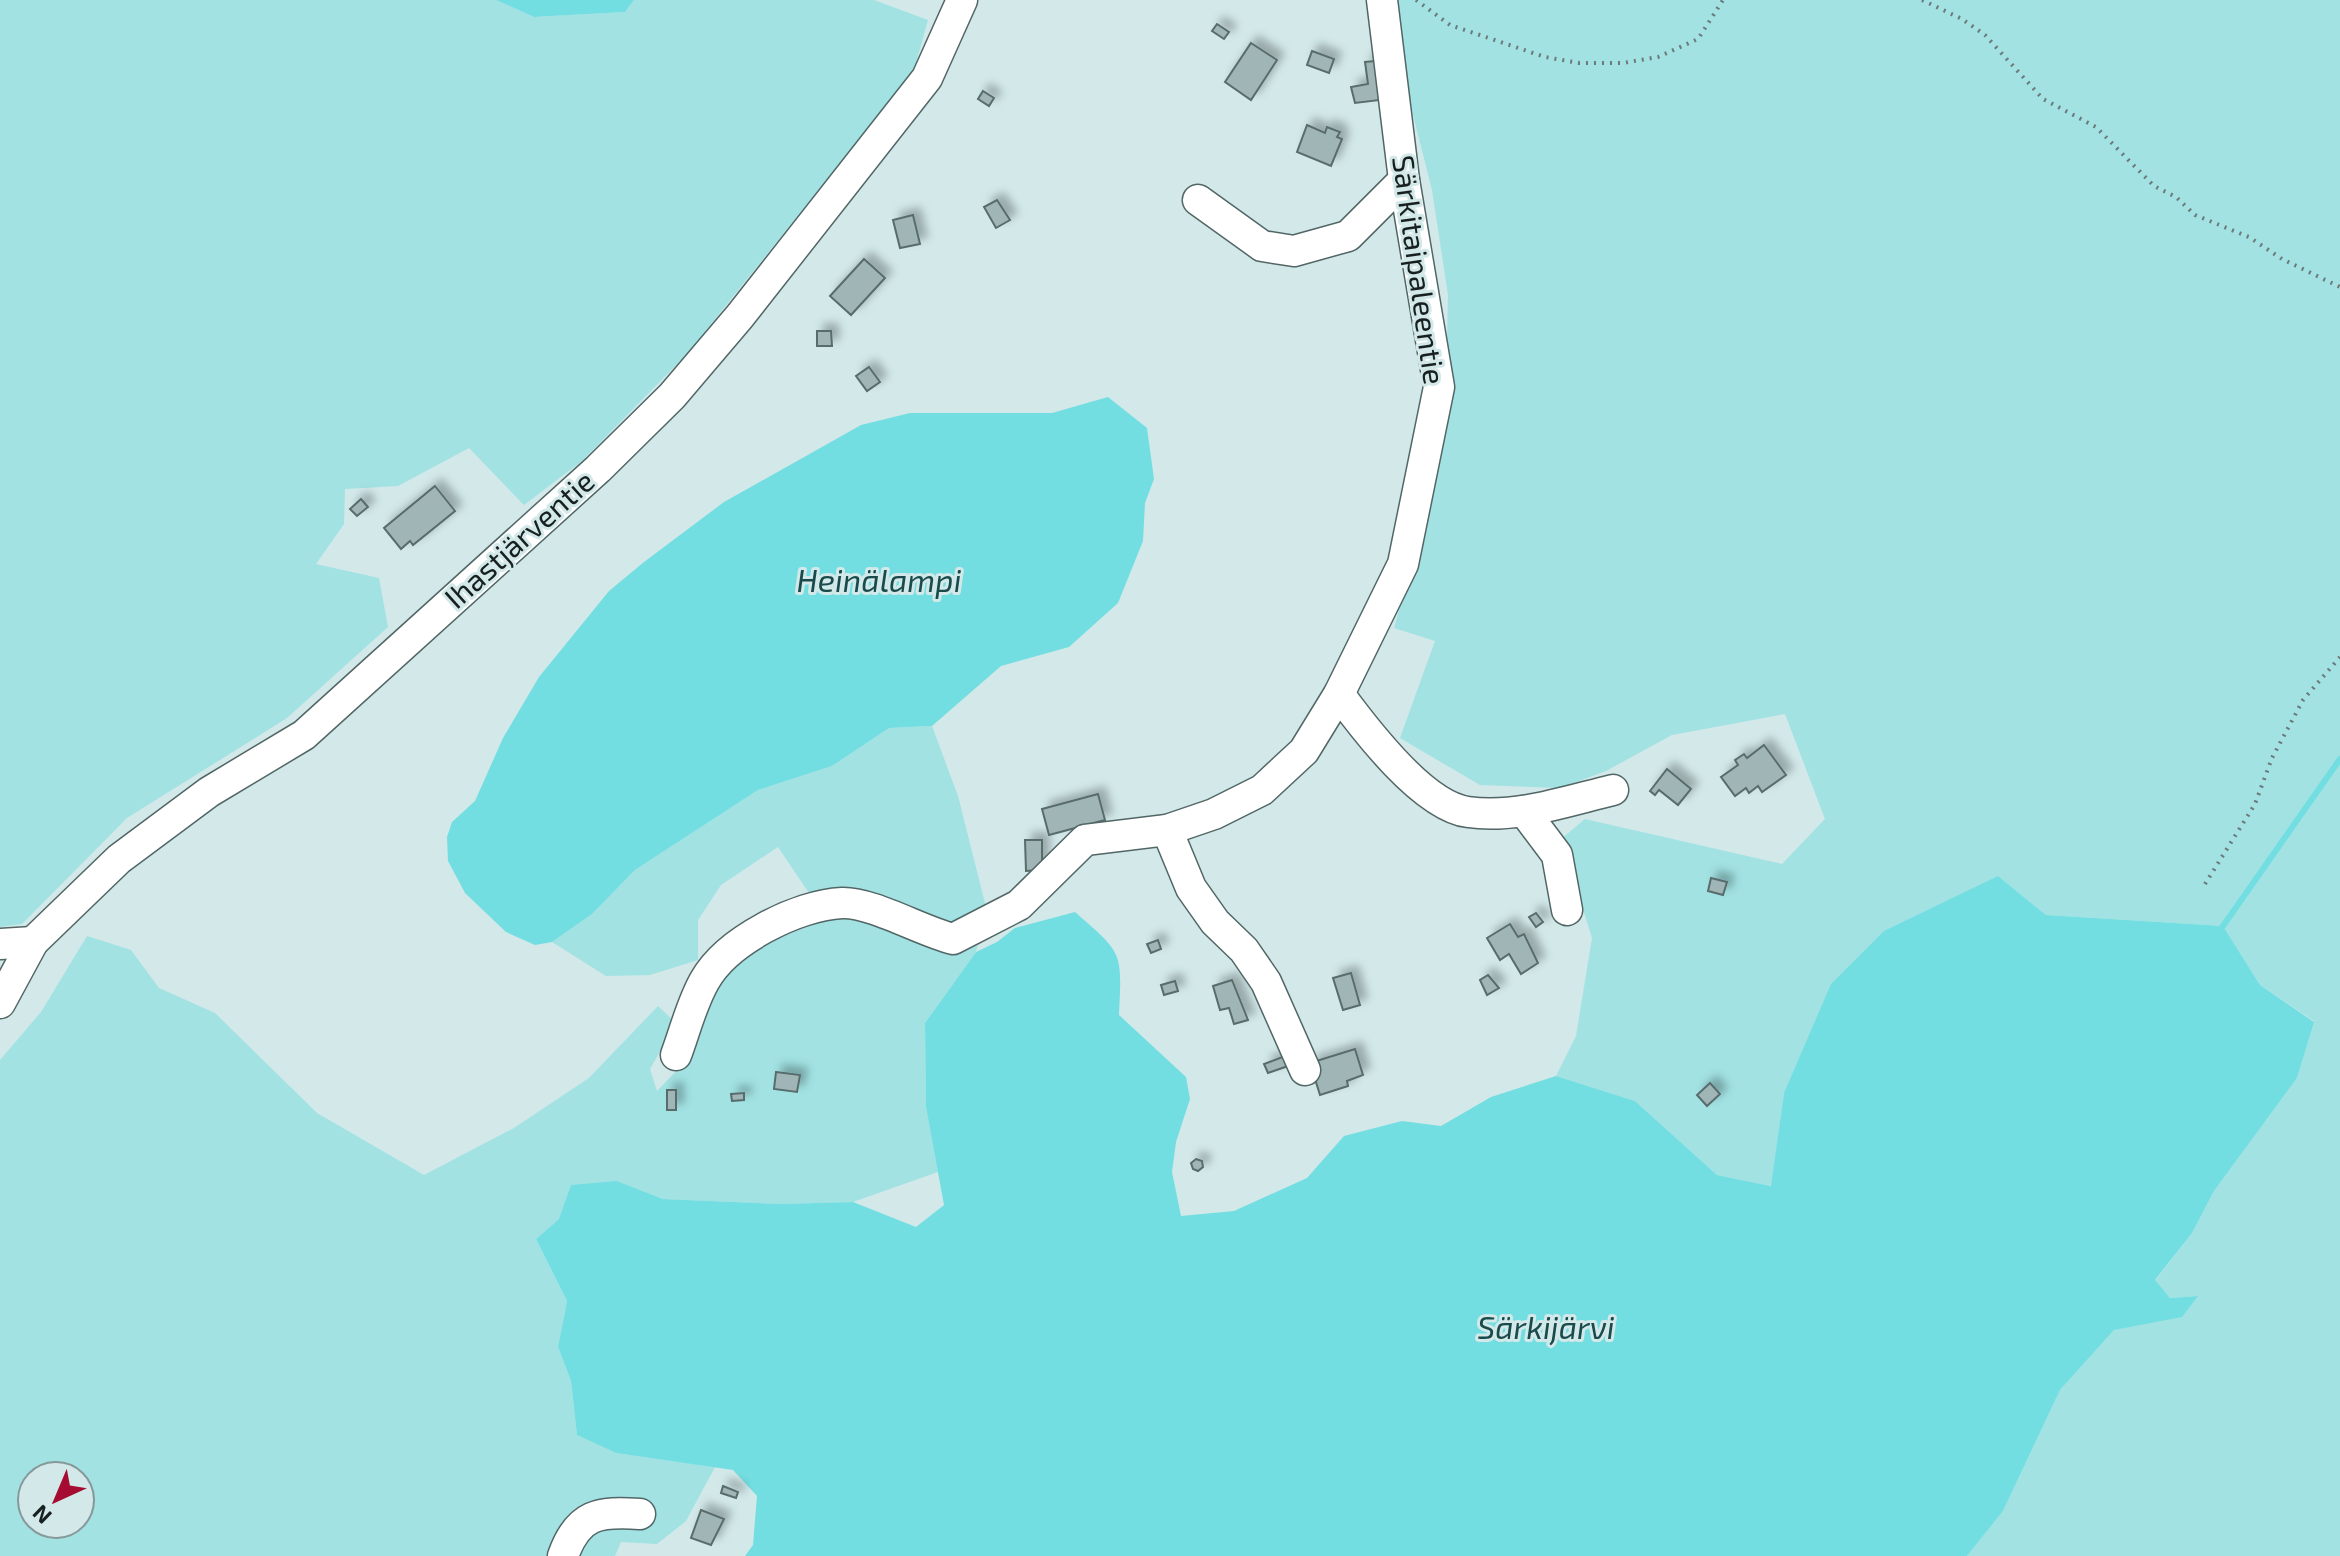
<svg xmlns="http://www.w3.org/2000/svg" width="2340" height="1556" font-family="'Exo 2',sans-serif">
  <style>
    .green { fill: #a2e2e3; fill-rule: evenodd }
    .water { fill: #73dee1 }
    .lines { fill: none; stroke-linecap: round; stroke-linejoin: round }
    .stream { stroke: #73dee1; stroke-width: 6 }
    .building { fill: #a0b5b6; stroke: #586c6c; stroke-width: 2; filter: url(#shadow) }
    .minor-casing { stroke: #526666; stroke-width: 33 }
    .path { stroke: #6c7a7b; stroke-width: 4; stroke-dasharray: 2 6; stroke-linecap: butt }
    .minor { stroke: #fff; stroke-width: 30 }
    .labels { text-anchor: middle; stroke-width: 6; stroke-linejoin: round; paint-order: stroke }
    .street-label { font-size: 30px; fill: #171f1f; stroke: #d2e8e9 }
    .water-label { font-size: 32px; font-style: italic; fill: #1a4b4c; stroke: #d2e8e9 }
  </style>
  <defs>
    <filter id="shadow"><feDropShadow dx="7" dy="-7" stdDeviation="4" flood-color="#0004"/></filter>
  </defs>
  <rect width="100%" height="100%" fill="#d2e8e9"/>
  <g class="green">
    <polygon points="0,0 496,0 534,17 625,12 634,0 874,0 928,20 914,70 687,354 582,461 524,505 469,448 398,486 345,489 344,524 316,564 379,578 388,627 287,718 127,818 22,924 0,927"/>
    <polygon points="1393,0 2340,0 2340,1556 1967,1556 2003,1511 2060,1390 2114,1330 2147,1322 2197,1296 2170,1298 2155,1281 2192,1233 2214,1191 2297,1078 2314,1021 2260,985 2223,926 2046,915 1998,876 1784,1093 1772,1186 1717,1175 1635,1101 1556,1076 1576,1036 1592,938 1561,839 1585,819 1782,864 1825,819 1785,714 1672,735 1606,771 1560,788 1480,785 1400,738 1435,641 1394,628 1445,439 1448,295 1432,190 1413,115"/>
    <path d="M932,726L958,796L986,907L976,952L925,1023L926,1107L938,1172L853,1202L780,1204L663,1199L617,1181L559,1219L536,1239L567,1301L558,1347L571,1381L577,1435L616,1453L715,1467L686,1521L657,1544L621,1542L615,1556H0V1060L41,1012L87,936L131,950L159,988L215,1013L317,1113L424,1175L514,1128L589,1078L658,1006L676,1023L650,1069L657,1091L689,1058L714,979L755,947L807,927L809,893L778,847L721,885L698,920V960L650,975L606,976L552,942L592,914L635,870L758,790L832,766L889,728ZM32,1476H80V1524H32Z"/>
  </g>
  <g class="water">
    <polygon points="496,0 634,0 625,12 534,17"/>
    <polygon points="1108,397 1147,428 1154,479 1145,503 1143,541 1118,603 1069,647 1001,666 932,726 889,728 832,766 758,790 635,870 592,914 552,942 535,945 506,932 465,893 448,861 447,837 452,822 475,801 503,738 539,677 609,591 644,562 724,502 861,425 910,413 1052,413"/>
    <path d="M1998,876L2046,915L2223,926L2260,985L2314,1022L2297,1078L2214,1191L2192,1233L2155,1280L2170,1298L2198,1296L2182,1317L2114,1330L2060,1390L2003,1511L1967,1556H745L753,1545L757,1496L733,1470L616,1453L577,1435L571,1381L558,1347L567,1301L536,1239L559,1219L571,1185L617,1181L663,1199L780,1204L853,1202L916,1227L944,1205L926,1107L925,1023L976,952L997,942L1015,928L1075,912C1123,954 1122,951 1119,1015L1186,1077L1190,1099L1176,1142L1172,1172L1181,1216L1234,1211L1307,1178L1344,1136L1402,1121L1441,1126L1491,1097L1556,1076L1635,1101L1717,1175L1771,1186L1784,1093L1831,984L1884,931Z"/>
  </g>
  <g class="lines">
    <polyline class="stream" points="2223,926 2340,759"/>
  </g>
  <g class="building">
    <polygon points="1217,24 1229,32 1224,39 1212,31"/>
    <polygon points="1251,43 1277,60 1251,100 1225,82"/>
    <polygon points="1312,51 1334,59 1329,73 1307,65"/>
    <polygon points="1375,61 1380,100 1355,103 1351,87 1368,84 1365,62"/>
    <polygon points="983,91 994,98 989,106 978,99"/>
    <polygon points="1307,125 1325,133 1327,127 1340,132 1337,137 1342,139 1331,166 1297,152"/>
    <polygon points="997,200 1010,220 996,228 984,207"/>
    <polygon points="913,215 920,244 900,248 893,220"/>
    <polygon points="864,259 885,278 851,315 830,296"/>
    <polygon points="817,331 831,331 832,346 817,346"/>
    <polygon points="869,367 880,382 867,391 856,376"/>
    <polygon points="435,486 455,511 413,545 410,541 401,549 384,528"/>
    <polygon points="361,499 368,507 357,516 350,509"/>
    <polygon points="1764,745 1786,775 1762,792 1758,786 1749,793 1746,788 1735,796 1721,777 1738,765 1735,760 1744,754 1747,758"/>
    <polygon points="1667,769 1691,789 1678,805 1659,790 1655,795 1650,791"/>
    <polygon points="1098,794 1105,820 1049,835 1042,809"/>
    <polygon points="1025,840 1042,840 1042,870 1026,871"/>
    <polygon points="1711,878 1727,882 1723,895 1708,891"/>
    <polygon points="1536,913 1543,922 1536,927 1529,917"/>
    <polygon points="1510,924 1518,937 1524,934 1538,963 1521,974 1509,954 1500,960 1487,938"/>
    <polygon points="1158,940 1161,949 1151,953 1147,944"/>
    <polygon points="1351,973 1360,1005 1343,1010 1333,978"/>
    <polygon points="1488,975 1499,988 1487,995 1480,980"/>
    <polygon points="1232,980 1248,1020 1234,1024 1229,1008 1220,1010 1213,986"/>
    <polygon points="1175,981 1178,991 1164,995 1161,985"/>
    <polygon points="1355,1049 1363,1075 1347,1081 1348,1086 1320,1095 1310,1063"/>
    <polygon points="1285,1056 1288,1066 1268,1073 1264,1064"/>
    <polygon points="776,1072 800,1075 797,1092 774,1089"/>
    <polygon points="1710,1083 1720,1094 1707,1106 1697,1095"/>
    <rect x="667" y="1090" width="9" height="20"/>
    <polygon points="744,1093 744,1100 732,1101 731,1094"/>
    <polygon points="1196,1159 1202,1161 1203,1167 1198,1171 1193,1169 1191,1163"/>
    <polygon points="723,1486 738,1492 736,1498 721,1493"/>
    <polygon points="701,1510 724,1519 711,1545 691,1538"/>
  </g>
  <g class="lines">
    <defs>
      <g id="minor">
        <polyline points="1198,200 1262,246 1294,251 1348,236 1404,180"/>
        <path d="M1339,694C1364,728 1423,806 1468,812C1516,819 1567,801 1613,790"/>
        <polyline points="1524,811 1557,855 1567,910"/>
        <polyline points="1167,830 1191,888 1215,922 1244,950 1266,982 1305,1070"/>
        <polyline points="0,944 33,942"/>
        <polyline points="0,1003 33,942 119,859 209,792 304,735 598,469 672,396 740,316 927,78 962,0"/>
        <path d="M676,1055C685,1031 692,1002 705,980C727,941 797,905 842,903C872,902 921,931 953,939L1019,905L1085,840L1167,830L1214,814L1262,790L1304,751L1339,694L1403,564L1439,387L1404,180L1382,0"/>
        <path d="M563,1556C578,1514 598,1511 640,1514"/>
      </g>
    </defs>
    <use href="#minor" class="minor-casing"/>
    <g class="path">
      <polyline points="1416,0 1450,25 1545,57 1579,63 1623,63 1658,57 1698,39 1723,0"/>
      <polyline points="1922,0 1962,19 1985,35 2043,99 2096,127 2154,186 2176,197 2195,215 2249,237 2282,259 2340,287"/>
      <polyline points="2205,884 2255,804 2272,758 2303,700 2340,657"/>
    </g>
    <use href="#minor" class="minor"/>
  </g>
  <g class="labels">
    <g class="street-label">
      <text transform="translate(1418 270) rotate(82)" y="10">Särkitaipaleentie</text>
      <text transform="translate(520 540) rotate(-42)" y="10">Ihastjärventie</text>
    </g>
    <g class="water-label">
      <text x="879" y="592">Heinälampi</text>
      <text x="1546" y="1339">Särkijärvi</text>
    </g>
  </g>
  <g transform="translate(56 1500) rotate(224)"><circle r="38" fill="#d2e8e9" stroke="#879898" stroke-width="2"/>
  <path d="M0-6L14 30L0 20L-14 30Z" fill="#a60c31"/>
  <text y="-12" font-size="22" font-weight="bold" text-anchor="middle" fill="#171f1f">N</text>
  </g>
</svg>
